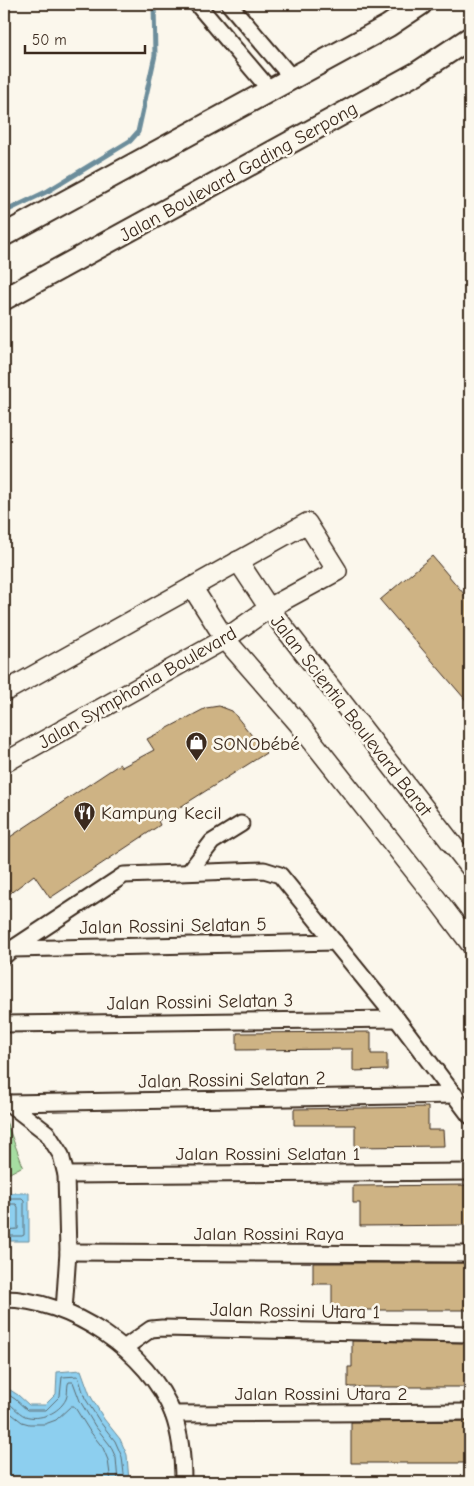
<svg xmlns="http://www.w3.org/2000/svg" width="474" height="1486" font-family="'Comic Neue',sans-serif">
  <style>
    .green { fill: #a6dda1; stroke: #708460 }
    .water { fill: #8dcfef; stroke: #6c8d9b }
    .lines { fill: none; stroke-linecap: round; stroke-linejoin: round }
    .shore { stroke: #5c6c72; stroke-width: 1 }
    .stream { stroke: #6c8d9b; stroke-width: 5 }
    .building { fill: #ceb384; stroke: #3b2a1e }
    .minor-casing { stroke: #3b2a1e; stroke-width: 19 }
    .tertiary-casing { stroke: #3b2a1e; stroke-width: 22 }
    .secondary-casing { stroke: #3b2a1e; stroke-width: 25 }
    .minor { stroke: #fbf7ec; stroke-width: 15 }
    .tertiary { stroke: #fbf7ec; stroke-width: 19 }
    .secondary { stroke: #fbf7ec; stroke-width: 21 }
    .labels { text-anchor: middle; stroke-width: 5; stroke-linejoin: round; paint-order: stroke }
    .street-label { font-size: 19px; fill: #3b2a1e; stroke: #fbf7ec }
    .poi-label { font-size: 19px; fill: #3b2a1e; stroke: #fbf7ec; text-anchor: start }
  </style>
  <rect width="100%" height="100%" fill="#fbf7ec"/>
  <filter id="ink" filterUnits="userSpaceOnUse"><feTurbulence type="fractalNoise" baseFrequency=".02" numOctaves="2"/><feDisplacementMap in="SourceGraphic" scale="10" xChannelSelector="R" yChannelSelector="G"/><feConvolveMatrix kernelMatrix="1 2 1 2 8 2 1 2 1" color-interpolation-filters="sRGB"/></filter>
  <g filter="url(#ink)">
    <polygon class="green" points="4,1116 23,1166 4,1176"/>
    <g class="water">
      <polygon points="5,1193 29,1193 29,1241 5,1241 4,1200 5,1200"/>
      <polygon points="81,1370 90,1395 104,1419 120,1439 127,1455 129,1482 4,1482 4,1386 18,1395 29,1405 45,1405 56,1394 57,1372"/>
    </g>
    <g class="lines">
      <g class="shore">
        <polyline points="4,1198 22,1198 24,1200 24,1235 22,1236 4,1236"/>
        <polyline points="4,1204 16,1204 18,1207 18,1229 4,1230"/>
        <polyline points="4,1392 15,1399 27,1410 46,1410 60,1396 62,1377 78,1376 85,1398 100,1422 115,1441 122,1457 125,1482"/>
        <path d="M4,1399C11,1404 18,1413 25,1416C40,1421 59,1413 66,1399C68,1395 67,1389 68,1384L69,1382H73L80,1401L95,1426L110,1445L116,1458L118,1482"/>
        <polyline points="4,1408 22,1422 29,1424 45,1424 56,1420 71,1406 74,1406 89,1430 103,1448 108,1460 111,1482"/>
      </g>
      <polyline class="stream" points="4,212 48,191 130,141 138,132 155,55 154,4"/>
    </g>
    <g class="building">
      <polygon points="432,556 470,601 470,705 380,600"/>
      <polygon points="219,706 232,711 266,753 158,821 160,825 50,898 34,875 4,898 4,841 120,764 122,767 154,750 147,739 206,708"/>
      <polygon points="371,1032 371,1054 387,1054 387,1070 353,1071 353,1049 237,1050 237,1033"/>
      <polygon points="428,1107 428,1130 443,1130 444,1146 355,1147 355,1125 294,1125 294,1109"/>
      <polygon points="470,1185 470,1225 360,1226 360,1203 353,1203 353,1186"/>
      <polygon points="313,1263 470,1263 470,1310 332,1310 332,1284 313,1284"/>
      <polygon points="352,1341 470,1343 470,1387 348,1387 348,1367 352,1367"/>
      <polygon points="470,1421 470,1463 351,1463 351,1422"/>
    </g>
    <g class="lines">
      <defs>
        <g id="minor">
          <polyline points="197,4 270,90"/>
          <polyline points="229,4 292,78"/>
          <polyline points="189,872 212,842 241,824"/>
          <polyline points="12,949 335,942"/>
          <polyline points="4,956 12,949 124,875 264,870 280,875 397,1019 470,1116"/>
          <polyline points="4,1024 397,1019"/>
          <polyline points="7,1102 47,1133 61,1155 66,1175 67,1213 68,1252 64,1311"/>
          <polyline points="9,1103 455,1095"/>
          <polyline points="66,1175 470,1172"/>
          <polyline points="68,1252 470,1254"/>
          <path d="M4,1299C70,1299 149,1352 173,1414C181,1436 183,1459 183,1482"/>
          <polyline points="124,1348 151,1329 162,1328 470,1334"/>
          <polyline points="173,1414 470,1412"/>
        </g>
        <g id="tertiary">
          <polyline points="238,561 269,608 470,867"/>
          <polyline points="192,587 225,639 298,723 439,902 470,943"/>
          <polyline points="4,692 307,523 337,571 269,608 225,639 4,763"/>
        </g>
        <g id="secondary">
          <polyline points="4,235 388,26 421,4"/>
          <polyline points="4,299 417,73 470,38"/>
        </g>
      </defs>
      <use href="#minor" class="minor-casing"/>
      <use href="#tertiary" class="tertiary-casing"/>
      <use href="#secondary" class="secondary-casing"/>
      <use href="#minor" class="minor"/>
      <use href="#tertiary" class="tertiary"/>
      <use href="#secondary" class="secondary"/>
    </g>
  </g>
  <defs>
    <symbol id="shop-pin" viewBox="-11 -11 22 30"><path d="M0 17L-7.5 6A9.5 9.5 0 1 1 7.5 6Z" fill="#3b2a1e" stroke="#fbf7ec"/><path d="M-5-2.5h2.3a2.7 3.5 0 0 1 5.4 0H5L5.5 6h-11ZM-1.5-2.5h3a1.5 2.3 0 0 0-3 0Z" fill="#fff"/></symbol>
    <symbol id="restaurant-pin" viewBox="-11 -11 22 30"><path d="M0 17L-7.5 6A9.5 9.5 0 1 1 7.5 6Z" fill="#3b2a1e" stroke="#fbf7ec"/><path d="M-5-6h1v4h1v-4h1v4h1v-4h1v5L-1.5 .5V6h-2V.5L-5-1ZM5-6V6H3V1.5H1.5Q1.5-4 5-6Z" fill="#fff"/></symbol>
  </defs>
  <g fill-rule="evenodd">
    <use href="#shop-pin" x="184" y="730" width="25" height="34"/>
    <use href="#restaurant-pin" x="72" y="800" width="25" height="34"/>
  </g>
  <g class="labels">
    <g class="street-label">
      <text transform="translate(238 171) rotate(-29)" y="7">Jalan Boulevard Gading Serpong</text>
      <text transform="translate(137 687) rotate(-30)" y="7">Jalan Symphonia Boulevard</text>
      <text transform="translate(352 715) rotate(52)" y="7">Jalan Scientia Boulevard Barat</text>
      <text transform="translate(173 925) rotate(-1)" y="7">Jalan Rossini Selatan 5</text>
      <text transform="translate(200 1001) rotate(-1)" y="7">Jalan Rossini Selatan 3</text>
      <text transform="translate(232 1079) rotate(-1)" y="7">Jalan Rossini Selatan 2</text>
      <text x="268" y="1160">Jalan Rossini Selatan 1</text>
      <text x="269" y="1240">Jalan Rossini Raya</text>
      <text transform="translate(295 1310) rotate(1)" y="7">Jalan Rossini Utara 1</text>
      <text x="321" y="1400">Jalan Rossini Utara 2</text>
    </g>
    <g class="poi-label">
      <text x="213" y="750">SONObébé</text>
      <text x="101" y="819">Kampung Kecil</text>
    </g>
  </g>
  <rect width="474" height="1486" fill="none" stroke="#fbf7ec" stroke-width="20"/>
  <rect x="10" y="10" width="454" height="1466" fill="none" stroke="#3b2a1e" stroke-width="2" filter="url(#ink)"/>
  <path d="M25 45v8h120v-8" fill="none" stroke="#3b2a1e" stroke-width="2.5"/>
  <text x="32" y="45" font-size="15" fill="#3b2a1e" stroke="#fbf7ec" stroke-width="4" paint-order="stroke">50 m</text>
</svg>
